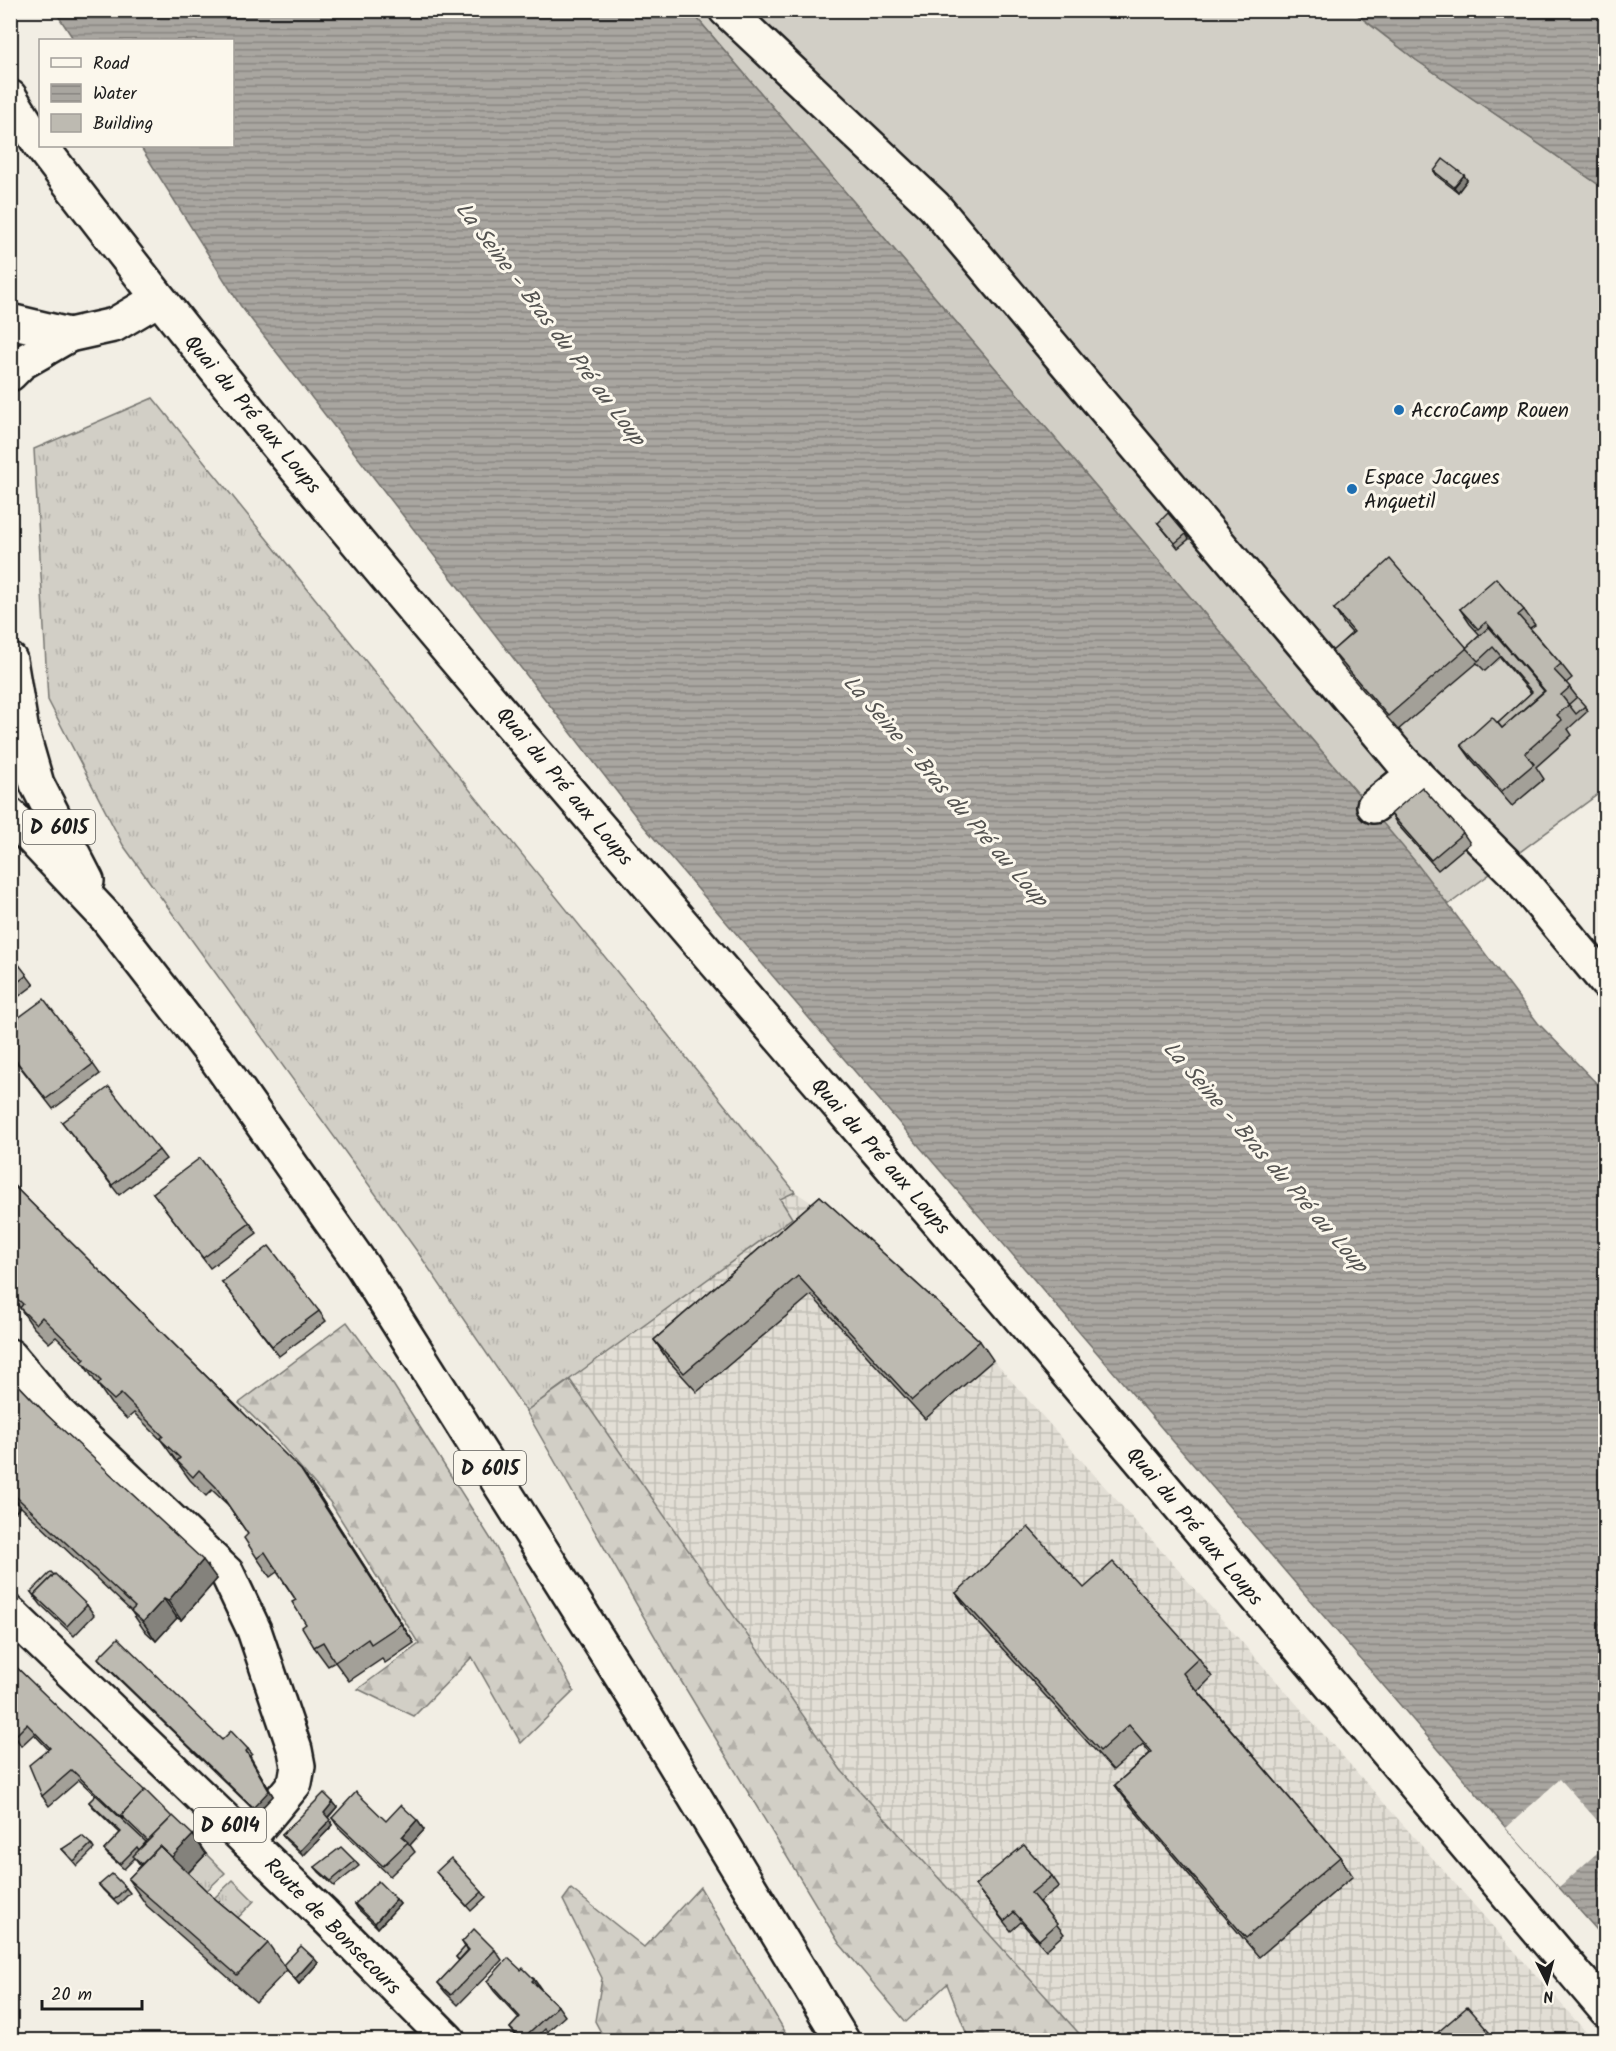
<svg xmlns="http://www.w3.org/2000/svg" width="1616" height="2051" font-family="Kalam,sans-serif">
  <style>
    .industrial { fill: url(#industrial-grid) }
    .grass { fill: url(#grass-tufts); stroke: #777671; stroke-width: 1.5 }
    .forest { fill: url(#forest-firs); stroke: #777671; stroke-width: 1.5 }
    .garden { fill: #d2cfc6; stroke: #777671; stroke-width: 1.5 }
    .water { fill: url(#water-rules); stroke: #716f6b; stroke-width: 1.5 }
    .pier { fill: #f2eee4 }
    .lines { fill: none; stroke-linecap: round; stroke-linejoin: round }
    .minor-casing { stroke: #1c1c1c; stroke-width: 38 }
    .major-casing { stroke: #1c1c1c; stroke-width: 38 }
    .minor { stroke: #fbf7ec; stroke-width: 33 }
    .major { stroke: #fbf7ec; stroke-width: 33 }
    .wall { fill: #a3a098; stroke: #1c1c1c; stroke-width: 1.5 }
    .shaded-wall { fill: #84827c; stroke: #1c1c1c; stroke-width: 1.5 }
    .building { fill: #bdbab1; stroke: #1c1c1c; stroke-width: 1.5 }
    .poi-dot { fill: #1f6fb2; stroke: #fbf7ec; stroke-width: 2 }
    .labels { text-anchor: middle; stroke-width: 6; stroke-linejoin: round; paint-order: stroke }
    .shield { fill: #fbf7ec; stroke: #5f5e5a; stroke-width: 1.5 }
    .shield-label { font-size: 20px; font-weight: bold; fill: #1c1c1c }
    .poi-label { font-size: 21px; fill: #1c1c1c; stroke: #fbf7ec; text-anchor: start }
    .street-label { font-size: 21px; fill: #1c1c1c; stroke: #fbf7ec }
    .water-label { font-size: 22px; font-style: italic; fill: #545351; stroke: #fbf7ec }
  </style>
  <defs>
    <pattern id="industrial-grid" width="8" height="8" patternUnits="userSpaceOnUse" patternTransform="scale(1.5)"><rect width="8" height="8" fill="#e2ded5"/><path d="M0 4h8M4 0v8" fill="none" stroke="#c1beb6"/></pattern>
    <pattern id="grass-tufts" width="24" height="20" patternUnits="userSpaceOnUse" patternTransform="scale(1.5)"><rect width="24" height="20" fill="#d2cfc6"/><path d="M3 7l-1-3M5 7V3M7 7l1-3M15 17l-1-3M17 17v-4M19 17l1-3" fill="none" stroke="#b4b1aa"/></pattern>
    <pattern id="forest-firs" width="22" height="20" patternUnits="userSpaceOnUse" patternTransform="scale(1.5)"><rect width="22" height="20" fill="#d2cfc6"/><path d="M5 1l3.5 6h-7zM16 11l3.5 6h-7z" fill="#b4b1aa"/></pattern>
    <pattern id="water-rules" width="6" height="5" patternUnits="userSpaceOnUse" patternTransform="scale(1.5)"><rect width="6" height="5" fill="#a9a6a0"/><path d="M0 2.5h6" fill="none" stroke="#898682"/></pattern>
  </defs>
  <rect width="100%" height="100%" fill="#f2eee4"/>
  <filter id="ink" filterUnits="userSpaceOnUse"><feTurbulence type="fractalNoise" baseFrequency=".0167" numOctaves="2"/><feDisplacementMap in="SourceGraphic" scale="12" xChannelSelector="R" yChannelSelector="G"/><feConvolveMatrix kernelMatrix="1 2 1 2 8 2 1 2 1" color-interpolation-filters="sRGB"/></filter>
  <g filter="url(#ink)">
    <polygon class="industrial" points="795,1192 833,1216 993,1360 1593,2040 1085,2040 841,1770 570,1380 792,1218 779,1199"/>
    <g class="grass">
      <polygon points="153,398 795,1192 780,1199 792,1218 526,1411 419,1254 123,845 48,700 34,449"/>
      <polygon points="206,1854 225,1873 202,1895 184,1877"/>
      <polygon points="233,1880 254,1901 232,1924 210,1902"/>
    </g>
    <g class="forest">
      <polygon points="347,1322 394,1386 494,1544 574,1691 521,1743 472,1657 414,1716 358,1689 419,1644 330,1502 276,1439 239,1403"/>
      <polygon points="570,1380 841,1770 1085,2040 969,2040 947,1984 906,2022 839,1943 669,1661 526,1411"/>
      <polygon points="700,1887 790,2040 605,2040 595,2021 602,1978 563,1900 571,1889 644,1947"/>
    </g>
    <polygon class="garden" points="691,11 1352,11 1416,60 1605,189 1605,789 1448,905 1371,809"/>
    <g class="water">
      <polygon points="55,11 691,11 1371,809 1414,860 1538,1023 1605,1092 1605,1939 1506,1828 641,823 240,305 140,146 232,146 232,40 74,40"/>
      <polygon points="1353,11 1605,11 1605,189 1416,60"/>
    </g>
    <polygon class="pier" points="1560,1779 1605,1829 1606,1845 1559,1887 1506,1828"/>
    <g class="lines">
      <defs>
        <g id="minor">
          <polyline points="726,10 934,206 1402,761 1514,872 1606,982"/>
          <polyline points="10,97 40,145"/>
          <path d="M41,146C294,480 573,796 846,1114C1102,1411 1352,1712 1606,2010"/>
          <polyline points="43,350 69,335 114,325 158,299"/>
          <polyline points="1374,806 1415,773"/>
          <polyline points="10,1356 58,1413 227,1573 254,1630 295,1750 298,1766 295,1783 247,1841"/>
        </g>
        <g id="major">
          <polyline points="10,321 69,335"/>
          <polyline points="10,374 21,363 42,351"/>
          <polyline points="10,660 22,732 37,784 87,881"/>
          <polyline points="10,815 106,917 217,1060 363,1267 638,1703 842,2040"/>
          <polyline points="10,1613 323,1914 448,2040"/>
        </g>
      </defs>
      <use href="#minor" class="minor-casing"/>
      <use href="#major" class="major-casing"/>
      <use href="#minor" class="minor"/>
      <use href="#major" class="major"/>
    </g>
    <g class="wall">
      <polygon points="1434,171 1467,180 1458,192 1437,176"/>
      <polygon points="1158,523 1186,534 1189,539 1178,548"/>
      <polygon points="1334,609 1466,648 1480,635 1470,624 1460,609 1524,610 1535,625 1530,628 1561,664 1572,678 1566,683 1588,711 1568,729 1572,735 1536,767 1544,779 1512,806 1471,759 1461,745 1498,723 1531,693 1500,657 1485,671 1476,662 1477,663 1398,730 1342,666 1332,651 1352,633 1344,624"/>
      <polygon points="1391,814 1463,833 1470,843 1438,870 1397,824"/>
      <polygon points="10,953 34,985 10,1003"/>
      <polygon points="10,1024 93,1064 100,1074 53,1109 10,1054"/>
      <polygon points="62,1122 159,1150 166,1159 119,1195"/>
      <polygon points="10,1182 301,1470 315,1489 414,1643 385,1663 382,1659 349,1681 335,1662 328,1666 314,1647 306,1624 296,1600 277,1572 270,1577 257,1558 248,1534 228,1505 212,1490 206,1496 190,1480 161,1440 134,1413 127,1419 111,1404 82,1362 56,1337 49,1343 33,1327 20,1308 10,1295"/>
      <polygon points="153,1193 250,1223 257,1233 210,1268"/>
      <polygon points="820,1196 980,1341 993,1360 925,1419 811,1295 697,1392 667,1359 654,1340"/>
      <polygon points="222,1282 319,1311 326,1321 279,1356"/>
      <polygon points="10,1376 47,1415 217,1579 181,1620 177,1618 156,1641 144,1630 131,1611 20,1506 16,1512 10,1507"/>
      <polygon points="1084,1588 1199,1658 1212,1677 1198,1691 1340,1857 1353,1876 1259,1957 1129,1804 1115,1785 1150,1753 1143,1744 1113,1770 969,1612 956,1593"/>
      <polygon points="31,1592 87,1605 94,1615 74,1636 41,1605"/>
      <polygon points="98,1658 222,1740 248,1749 252,1754 250,1756 273,1796 257,1813 102,1663"/>
      <polygon points="10,1661 206,1854 188,1873 213,1897 268,1943 283,1965 318,1963 299,1984 287,1970 256,2002 147,1906 128,1879 141,1866 135,1858 124,1869 108,1855 104,1850 120,1833 93,1807 89,1802 96,1796 79,1780 49,1806 42,1796 48,1749 34,1734 21,1746 15,1736"/>
      <polygon points="333,1802 337,1807 328,1818 333,1825 303,1856 286,1840 282,1835"/>
      <polygon points="332,1818 386,1821 417,1820 424,1830 410,1845 415,1852 390,1876 339,1828"/>
      <polygon points="91,1844 94,1849 77,1866 62,1849"/>
      <polygon points="355,1861 359,1866 334,1886 319,1872 315,1867"/>
      <polygon points="436,1872 482,1892 486,1897 471,1911"/>
      <polygon points="1052,1876 1059,1886 1039,1902 1064,1934 1046,1950 1021,1922 1011,1931 975,1885"/>
      <polygon points="99,1885 126,1888 130,1893 118,1905 103,1890"/>
      <polygon points="396,1899 400,1904 378,1928 358,1909 355,1904"/>
      <polygon points="462,1942 495,1950 502,1960 458,2005 445,1992 438,1983 459,1961 456,1957 465,1947"/>
      <polygon points="487,1981 541,1989 540,1989 558,2006 565,2016 547,2032 556,2040 519,2040 510,2028 519,2018 494,1991"/>
    </g>
    <g class="shaded-wall">
      <polygon points="1464,175 1467,180 1458,192 1454,187"/>
      <polygon points="301,1470 315,1489 414,1643 401,1624"/>
      <polygon points="10,1492 20,1506 16,1512 10,1504"/>
      <polygon points="203,1560 217,1579 181,1620 168,1601"/>
      <polygon points="164,1599 177,1618 156,1641 143,1622"/>
      <polygon points="246,1751 273,1796 257,1813 253,1808"/>
      <polygon points="333,1802 337,1807 327,1818 324,1813"/>
      <polygon points="330,1820 333,1825 303,1856 300,1851"/>
      <polygon points="417,1820 424,1830 410,1845 402,1837"/>
      <polygon points="193,1835 206,1854 184,1877 170,1858"/>
      <polygon points="396,1899 400,1904 378,1928 375,1923"/>
      <polygon points="314,1958 318,1963 299,1984 295,1979"/>
      <polygon points="534,1979 541,1989 539,1991 532,1981"/>
    </g>
    <g class="building">
      <polygon points="1443,159 1464,175 1454,187 1434,171"/>
      <polygon points="1168,513 1186,534 1175,543 1158,523"/>
      <polygon points="1390,559 1467,648 1388,716 1332,651 1354,632 1334,609"/>
      <polygon points="1496,578 1524,610 1518,615 1561,664 1554,670 1570,687 1561,695 1569,705 1557,715 1562,720 1525,753 1534,764 1502,791 1461,745 1492,717 1502,728 1545,691 1486,622 1478,629 1460,609"/>
      <polygon points="1489,627 1544,691 1502,728 1498,723 1532,692 1493,647 1478,661 1466,648"/>
      <polygon points="1577,697 1585,706 1576,714 1569,705 1568,705"/>
      <polygon points="1422,787 1463,833 1431,860 1391,814"/>
      <polygon points="10,953 27,975 10,988"/>
      <polygon points="44,999 93,1064 46,1099 10,1053 10,1024"/>
      <polygon points="109,1087 159,1150 112,1185 62,1122"/>
      <polygon points="200,1158 250,1223 203,1258 153,1193"/>
      <polygon points="10,1182 301,1470 401,1624 371,1644 368,1639 335,1662 323,1642 314,1647 302,1627 306,1624 292,1602 296,1600 265,1552 257,1558 244,1538 248,1534 216,1487 199,1470 193,1477 177,1461 180,1458 160,1439 163,1436 121,1394 114,1400 98,1385 101,1381 82,1362 85,1359 42,1317 36,1324 20,1308 23,1304 10,1292"/>
      <polygon points="820,1196 980,1341 912,1400 798,1276 684,1373 654,1340"/>
      <polygon points="269,1246 319,1311 272,1346 222,1282"/>
      <polygon points="10,1376 47,1415 203,1560 168,1601 164,1599 143,1622 131,1611 135,1607 10,1491"/>
      <polygon points="1028,1527 1084,1588 1113,1562 1199,1658 1183,1673 1188,1680 1340,1857 1246,1938 1115,1785 1152,1752 1129,1725 1100,1751 956,1593"/>
      <polygon points="51,1572 54,1575 34,1595 37,1600 31,1592"/>
      <polygon points="55,1574 87,1605 67,1626 34,1595"/>
      <polygon points="118,1638 222,1740 231,1731 248,1749 246,1751 269,1791 253,1808 98,1658"/>
      <polygon points="10,1661 145,1791 121,1815 124,1820 72,1770 42,1796 29,1765 50,1748 27,1724 15,1736 10,1729"/>
      <polygon points="145,1790 172,1817 148,1841 121,1815"/>
      <polygon points="356,1792 386,1821 401,1805 417,1820 402,1837 408,1842 383,1866 332,1818"/>
      <polygon points="324,1793 333,1802 324,1813 330,1820 300,1851 282,1835"/>
      <polygon points="96,1795 146,1842 139,1850 137,1847 120,1864 104,1850 121,1832 89,1802"/>
      <polygon points="173,1816 193,1835 172,1857 160,1846 142,1864 133,1856"/>
      <polygon points="82,1836 91,1844 74,1861 62,1849"/>
      <polygon points="1024,1845 1052,1876 1031,1893 1057,1924 1039,1940 1014,1912 1004,1921 975,1885"/>
      <polygon points="160,1846 213,1897 268,1943 237,1975 128,1879"/>
      <polygon points="341,1847 355,1861 331,1881 315,1867"/>
      <polygon points="451,1858 482,1892 467,1906 436,1872"/>
      <polygon points="112,1874 126,1888 114,1900 99,1885"/>
      <polygon points="378,1881 396,1899 375,1923 355,1904"/>
      <polygon points="474,1929 495,1950 451,1995 438,1983 469,1950 462,1942"/>
      <polygon points="301,1946 314,1958 295,1979 283,1965"/>
      <polygon points="465,1947 468,1950 459,1960 456,1957"/>
      <polygon points="508,1958 521,1970 523,1968 534,1979 532,1981 558,2006 522,2039 510,2028 520,2017 487,1981"/>
      <polygon points="1467,2007 1496,2040 1429,2040"/>
      <polygon points="545,2029 556,2040 534,2040"/>
    </g>
  </g>
  <g class="poi-dot">
    <circle cx="1399" cy="410" r="6"/>
    <circle cx="1352" cy="489" r="6"/>
  </g>
  <g class="labels">
    <g class="shield">
      <rect x="23" y="810" width="72" height="34" rx="4.5"/>
      <rect x="454" y="1451" width="72" height="34" rx="4.5"/>
      <rect x="194" y="1808" width="72" height="34" rx="4.5"/>
    </g>
    <g class="shield-label">
      <text x="59" y="834">D 6015</text>
      <text x="490" y="1475">D 6015</text>
      <text x="230" y="1832">D 6014</text>
    </g>
    <g class="poi-label">
      <text x="1411" y="417">AccroCamp Rouen</text>
      <text x="1364" y="484">Espace Jacques<tspan x="1364" dy="24">Anquetil</tspan></text>
    </g>
    <g class="street-label">
      <text transform="translate(253 414) rotate(50)" y="7">Quai du Pré aux Loups</text>
      <text transform="translate(565 786) rotate(50)" y="7">Quai du Pré aux Loups</text>
      <text transform="translate(881 1156) rotate(49)" y="7">Quai du Pré aux Loups</text>
      <text transform="translate(1195 1526) rotate(50)" y="7">Quai du Pré aux Loups</text>
      <text transform="translate(333 1926) rotate(45)" y="7">Route de Bonsecours</text>
    </g>
    <g class="water-label">
      <text transform="translate(551 323) rotate(53)" y="8">La Seine - Bras du Pré au Loup</text>
      <text transform="translate(946 790) rotate(49)" y="8">La Seine - Bras du Pré au Loup</text>
      <text transform="translate(1266 1156) rotate(49)" y="8">La Seine - Bras du Pré au Loup</text>
    </g>
  </g>
  <rect width="1616" height="2051" fill="none" stroke="#fbf7ec" stroke-width="36"/>
  <rect x="18" y="18" width="1580" height="2015" fill="none" stroke="#1c1c1c" stroke-width="2" filter="url(#ink)"/>
  <rect x="39" y="39" width="195" height="108" fill="#fbf7ec" stroke="#a29f99" stroke-width="1.5"/>
  <rect x="51" y="58" width="30" height="9" fill="#fbf7ec" stroke="#a29f99" stroke-width="1.5"/>
  <text x="93" y="69" font-size="18" fill="#1c1c1c">Road</text>
  <rect x="51" y="84" width="30" height="18" fill="url(#water-rules)" stroke="#a29f99" stroke-width="1.5"/>
  <text x="93" y="99" font-size="18" fill="#1c1c1c">Water</text>
  <rect x="51" y="114" width="30" height="18" fill="#bdbab1" stroke="#a29f99" stroke-width="1.5"/>
  <text x="93" y="129" font-size="18" fill="#1c1c1c">Building</text>
  <g transform="translate(1547 1982) rotate(174)" stroke="#fbf7ec" stroke-width="4.5" paint-order="stroke">
  <path d="M0-4.5L10 22L0 15L-10 22Z" fill="#1c1c1c"/>
  <text y="-9" font-size="16" font-weight="bold" text-anchor="middle" fill="#1c1c1c">N</text>
  </g>
  <path d="M42 2000v9h100v-9" fill="none" stroke="#1c1c1c" stroke-width="3"/>
  <text x="51" y="2000" font-size="18" fill="#1c1c1c" stroke="#fbf7ec" stroke-width="4.5" paint-order="stroke">20 m</text>
</svg>
